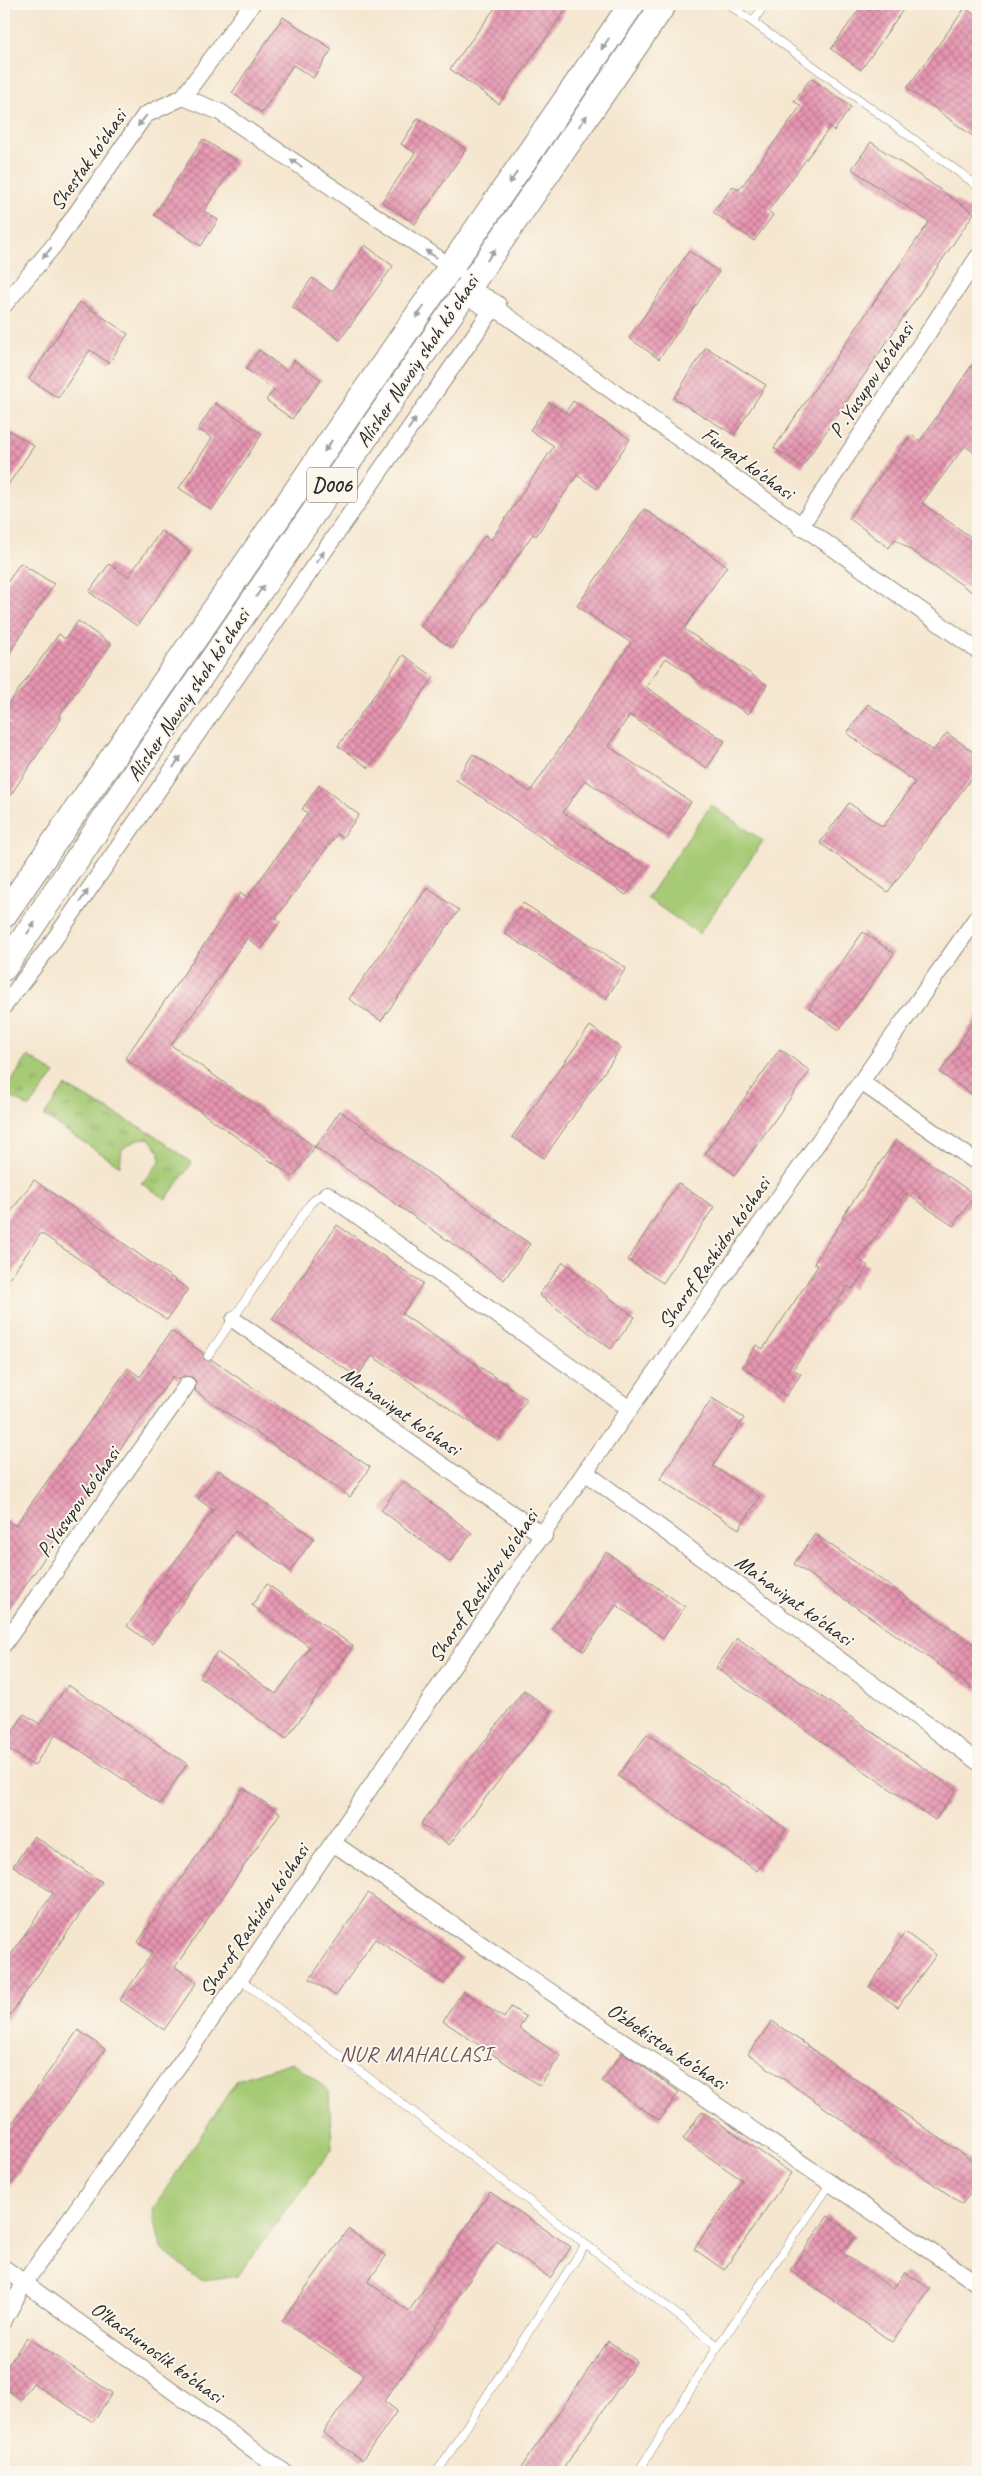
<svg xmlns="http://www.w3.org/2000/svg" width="982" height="2476" font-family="Caveat,sans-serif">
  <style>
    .grass { fill: url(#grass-tufts); stroke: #687a50 }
    .pitch { fill: #a6ca74; stroke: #687a50 }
    .building { fill: url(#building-cross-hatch) }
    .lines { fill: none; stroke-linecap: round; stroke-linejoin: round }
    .lane-casing { stroke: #90887d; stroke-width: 9 }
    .street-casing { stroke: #90887d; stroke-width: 18 }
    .primary-casing { stroke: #90887d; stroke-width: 27 }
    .lane { stroke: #fff; stroke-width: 8 }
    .street { stroke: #fff; stroke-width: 16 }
    .primary { stroke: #fff; stroke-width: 25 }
    .oneway { fill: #a0a0a0 }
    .labels { text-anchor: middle; stroke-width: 4; stroke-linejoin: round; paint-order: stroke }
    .shield { fill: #fbf7ec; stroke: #696865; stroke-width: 1 }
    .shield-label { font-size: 20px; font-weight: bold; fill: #2b2b2b }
    .street-label { font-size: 21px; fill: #2b2b2b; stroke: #fbf7ec }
    .neighbourhood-label { font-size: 22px; letter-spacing: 1px; fill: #6d505a; stroke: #fbf7ec }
  </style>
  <defs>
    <pattern id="grass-tufts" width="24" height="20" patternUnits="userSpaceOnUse" patternTransform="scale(1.25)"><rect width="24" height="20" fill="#a6ca74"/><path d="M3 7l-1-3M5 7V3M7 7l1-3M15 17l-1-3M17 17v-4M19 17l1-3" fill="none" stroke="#87a45f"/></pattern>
    <pattern id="building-cross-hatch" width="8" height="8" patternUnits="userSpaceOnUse" patternTransform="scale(1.25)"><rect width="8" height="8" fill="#e795b1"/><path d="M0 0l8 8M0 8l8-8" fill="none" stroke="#bb7a90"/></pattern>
  </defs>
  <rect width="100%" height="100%" fill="#fbf7ec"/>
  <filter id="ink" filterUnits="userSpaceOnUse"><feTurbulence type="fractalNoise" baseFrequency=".02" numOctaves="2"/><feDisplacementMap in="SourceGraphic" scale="10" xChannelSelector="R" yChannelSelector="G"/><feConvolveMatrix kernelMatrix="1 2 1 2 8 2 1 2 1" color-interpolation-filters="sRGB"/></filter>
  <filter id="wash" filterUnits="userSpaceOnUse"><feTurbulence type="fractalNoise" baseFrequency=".0096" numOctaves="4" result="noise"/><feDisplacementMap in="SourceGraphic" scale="20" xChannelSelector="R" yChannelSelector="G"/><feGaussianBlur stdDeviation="1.12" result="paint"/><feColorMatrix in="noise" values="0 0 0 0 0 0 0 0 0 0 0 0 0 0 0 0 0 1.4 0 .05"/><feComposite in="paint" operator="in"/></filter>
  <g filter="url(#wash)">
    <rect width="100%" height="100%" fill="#f5e6cf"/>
    <g class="grass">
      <polygon points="28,1056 55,1074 29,1107 4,1093"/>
      <polygon points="65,1086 154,1135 192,1163 166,1199 141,1183 147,1178 160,1161 159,1152 149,1138 138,1139 122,1149 120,1166 44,1116"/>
    </g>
    <g class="pitch">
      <polygon points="711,805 763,841 699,934 647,898"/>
      <polygon points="292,2062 329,2091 332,2149 237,2276 200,2280 161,2249 153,2209 237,2080"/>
    </g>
    <g id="blocks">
      <g class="building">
        <polygon points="498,4 570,4 499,104 450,69"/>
        <polygon points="863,4 907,4 861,70 831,49"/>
        <polygon points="965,8 978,17 978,140 907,88"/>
        <polygon points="283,17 332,49 313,78 293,65 262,113 232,93"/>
        <polygon points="811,78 851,107 834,131 830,127 768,211 773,215 754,241 713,212 733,186 739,190 801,106 794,101"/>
        <polygon points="418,118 466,149 415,224 382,202 415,153 401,144"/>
        <polygon points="203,139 237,161 204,211 218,220 201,246 154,215"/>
        <polygon points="871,142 974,213 802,467 774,448 929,222 852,169"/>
        <polygon points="365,245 393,266 340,340 292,307 312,278 332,292"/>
        <polygon points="689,251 719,272 659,359 629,338"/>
        <polygon points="80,302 128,334 109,363 90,350 58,398 29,379"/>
        <polygon points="706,347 766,385 734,435 674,398"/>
        <polygon points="259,350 287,371 294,360 321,380 292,419 266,400 274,390 246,369"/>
        <polygon points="978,356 978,455 965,446 922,503 978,542 978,596 895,539 889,548 849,518 911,435 920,441"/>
        <polygon points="573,401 630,439 597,489 577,475 536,536 533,534 452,648 420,626 485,535 491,540 554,446 530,430 549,402 565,413"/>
        <polygon points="215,403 262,434 212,510 179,488 212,438 198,429"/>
        <polygon points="4,427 34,446 4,491"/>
        <polygon points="644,509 727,566 684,629 767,685 748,714 666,658 646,687 725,741 707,768 630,715 608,746 691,802 668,836 585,780 563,812 645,867 626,895 456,780 473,754 530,792 631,643 577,606"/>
        <polygon points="161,531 190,551 137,626 89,592 109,564 128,577"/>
        <polygon points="20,563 54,584 4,661 4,588"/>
        <polygon points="78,621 111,644 58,717 61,719 4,805 4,733 10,723 4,719 4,710 59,634 65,639"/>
        <polygon points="403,655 434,677 369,768 338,746"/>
        <polygon points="868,704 933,751 947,733 978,756 978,769 888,892 820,843 849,803 883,827 915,782 847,733"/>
        <polygon points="319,785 359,815 342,838 337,834 276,918 280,922 261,949 247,938 171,1045 315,1147 293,1177 125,1058 240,893 247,898 308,813 302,809"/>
        <polygon points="427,888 459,910 381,1021 349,999"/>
        <polygon points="523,903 626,968 606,999 504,933"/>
        <polygon points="863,932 894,953 839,1030 809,1008"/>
        <polygon points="978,1014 978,1098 940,1073"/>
        <polygon points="590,1026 621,1048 544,1158 512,1137"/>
        <polygon points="780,1049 810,1071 735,1175 705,1153"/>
        <polygon points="340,1111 530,1244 504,1280 315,1147"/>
        <polygon points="896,1140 975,1195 953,1226 906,1193 859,1260 868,1266 853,1289 848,1286 793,1369 801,1374 786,1396 742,1367 756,1345 763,1349 818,1266 814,1263 844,1218 842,1217"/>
        <polygon points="34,1180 188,1289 167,1320 41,1233 4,1286 4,1221"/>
        <polygon points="678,1183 714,1207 663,1283 628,1260"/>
        <polygon points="337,1225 423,1283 402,1314 527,1399 498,1441 372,1356 357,1377 272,1319"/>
        <polygon points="563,1262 635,1317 611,1349 539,1295"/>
        <polygon points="171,1331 203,1353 204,1360 212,1360 370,1467 350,1497 195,1391 196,1381 192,1377 183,1376 178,1380 173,1376 48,1549 50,1550 4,1616 4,1518 15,1526 128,1368 140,1377"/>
        <polygon points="712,1398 744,1418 713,1466 760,1497 739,1529 660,1479"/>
        <polygon points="219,1470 314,1538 290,1571 235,1531 152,1644 127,1626 213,1510 198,1499"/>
        <polygon points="403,1481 472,1533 450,1562 381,1510"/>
        <polygon points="815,1534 978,1647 978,1692 794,1564"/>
        <polygon points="606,1552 685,1607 663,1638 616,1605 584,1651 552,1629"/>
        <polygon points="267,1584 353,1646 286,1739 200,1677 217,1652 276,1694 310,1647 252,1605"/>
        <polygon points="737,1638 956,1790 935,1820 716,1668"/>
        <polygon points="68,1685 187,1764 160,1804 56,1734 34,1766 4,1746 24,1714 40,1724"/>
        <polygon points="524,1690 552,1712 449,1845 421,1824"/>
        <polygon points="647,1734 786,1829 757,1871 618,1776"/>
        <polygon points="243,1788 280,1813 175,1967 197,1982 164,2030 120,2000 153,1952 138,1942"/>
        <polygon points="34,1836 102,1882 4,2024 4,1965 53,1893 13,1866"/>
        <polygon points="368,1893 462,1957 444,1984 375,1939 336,1996 310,1979"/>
        <polygon points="905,1932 936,1955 898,2007 869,1987"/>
        <polygon points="463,1991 504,2018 511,2007 526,2017 519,2028 560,2056 540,2086 443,2021"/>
        <polygon points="772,2021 978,2165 978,2181 962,2204 748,2054"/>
        <polygon points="78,2030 105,2049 4,2193 4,2135"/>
        <polygon points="622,2052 679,2092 659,2120 602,2081"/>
        <polygon points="702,2111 791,2173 724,2270 694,2249 742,2180 683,2139"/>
        <polygon points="490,2192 571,2247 550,2278 497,2241 384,2401 397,2411 362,2460 323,2433 364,2375 282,2321 348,2229 386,2256 368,2282 409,2311"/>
        <polygon points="828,2216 855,2236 843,2253 893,2289 905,2272 930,2289 892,2342 790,2270"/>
        <polygon points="27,2337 112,2393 93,2422 33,2383 21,2400 4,2388 4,2371"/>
        <polygon points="608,2341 637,2361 561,2472 518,2472"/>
      </g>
    </g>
  </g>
  <g filter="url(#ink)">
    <use href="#blocks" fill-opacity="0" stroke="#90887d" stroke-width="1"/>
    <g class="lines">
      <defs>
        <g id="lane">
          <polyline points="728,4 978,186"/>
          <polyline points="754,20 765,4"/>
          <polyline points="208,1356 310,1204 317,1197 327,1194"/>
          <polyline points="240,1979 718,2346"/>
          <polyline points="437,2472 585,2245"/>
          <polyline points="638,2472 718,2346 831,2183"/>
        </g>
        <g id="street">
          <polyline points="183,97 220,112 457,271"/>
          <polyline points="488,298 494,307 978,651"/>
          <polyline points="4,305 55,244 145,115 183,97 252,4"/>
          <polyline points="800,527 978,257"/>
          <polyline points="4,1006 49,947 494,307"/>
          <polyline points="861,1082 978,1163"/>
          <polyline points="327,1194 630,1409"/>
          <polyline points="234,1320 544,1536"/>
          <polyline points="585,1472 978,1762"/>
          <polyline points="4,1644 187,1385"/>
          <polyline points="333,1843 978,2284"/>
          <polyline points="4,2268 284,2472"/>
          <polyline points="4,2320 25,2282 240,1979 585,1472 978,916"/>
        </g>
        <g id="primary">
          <polyline points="465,291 494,307"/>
          <polyline points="4,915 632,4"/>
          <polyline points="4,968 168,724 664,4"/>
        </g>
      </defs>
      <use href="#lane" class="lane-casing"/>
      <use href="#street" class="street-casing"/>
      <use href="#primary" class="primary-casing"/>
      <use href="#lane" class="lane"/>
      <use href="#street" class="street"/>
      <use href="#primary" class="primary"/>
    </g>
    <defs><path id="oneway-solid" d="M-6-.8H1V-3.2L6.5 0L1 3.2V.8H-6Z" transform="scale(1.25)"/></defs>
    <g class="oneway">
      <use href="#oneway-solid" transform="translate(605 44) rotate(124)"/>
      <use href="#oneway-solid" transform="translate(142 121) rotate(129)"/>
      <use href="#oneway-solid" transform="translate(583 121) rotate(-55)"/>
      <use href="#oneway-solid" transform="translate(296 163) rotate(-146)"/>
      <use href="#oneway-solid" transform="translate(513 178) rotate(124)"/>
      <use href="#oneway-solid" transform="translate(47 253) rotate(130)"/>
      <use href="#oneway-solid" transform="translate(431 254) rotate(-146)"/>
      <use href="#oneway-solid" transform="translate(491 255) rotate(-55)"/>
      <use href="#oneway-solid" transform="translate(420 312) rotate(125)"/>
      <use href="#oneway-solid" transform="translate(412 424) rotate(-55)"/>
      <use href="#oneway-solid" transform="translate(328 446) rotate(125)"/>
      <use href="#oneway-solid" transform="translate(320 557) rotate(-55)"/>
      <use href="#oneway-solid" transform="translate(260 591) rotate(-55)"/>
      <use href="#oneway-solid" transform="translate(177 762) rotate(-55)"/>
      <use href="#oneway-solid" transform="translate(84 896) rotate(-55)"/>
      <use href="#oneway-solid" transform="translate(31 928) rotate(-56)"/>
    </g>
  </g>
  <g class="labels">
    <rect class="shield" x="307" y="467.5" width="50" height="35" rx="4"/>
    <g class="shield-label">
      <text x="332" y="492">D006</text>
    </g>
    <g class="street-label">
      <text transform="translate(88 160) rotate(-55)" y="7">Shestak ko'chasi</text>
      <text transform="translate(417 361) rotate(-56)" y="7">Alisher Navoiy shoh koʻchasi</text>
      <text transform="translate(871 380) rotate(-56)" y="7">P .Yusupov ko'chasi</text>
      <text transform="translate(748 463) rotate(36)" y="7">Furqat ko'chasi</text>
      <text transform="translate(188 695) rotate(-56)" y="7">Alisher Navoiy shoh koʻchasi</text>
      <text transform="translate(714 1253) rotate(-55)" y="7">Sharof Rashidov ko'chasi</text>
      <text transform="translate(401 1411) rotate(35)" y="7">Ma’naviyat ko'chasi</text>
      <text transform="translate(78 1502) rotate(-55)" y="7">P.Yusupov ko'chasi</text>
      <text transform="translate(483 1586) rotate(-56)" y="7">Sharof Rashidov ko'chasi</text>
      <text transform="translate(794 1600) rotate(36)" y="7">Ma’naviyat ko'chasi</text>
      <text transform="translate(254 1920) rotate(-56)" y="7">Sharof Rashidov ko'chasi</text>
      <text transform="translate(667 2046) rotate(34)" y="7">O‘zbekiston ko‘chasi</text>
      <text transform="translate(157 2352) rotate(36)" y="7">O‘lkashunoslik ko‘chasi</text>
    </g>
    <g class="neighbourhood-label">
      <text x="416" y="2061">NUR MAHALLASI</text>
    </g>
  </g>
  <rect width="982" height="2476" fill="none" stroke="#fbf7ec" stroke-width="20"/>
</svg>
